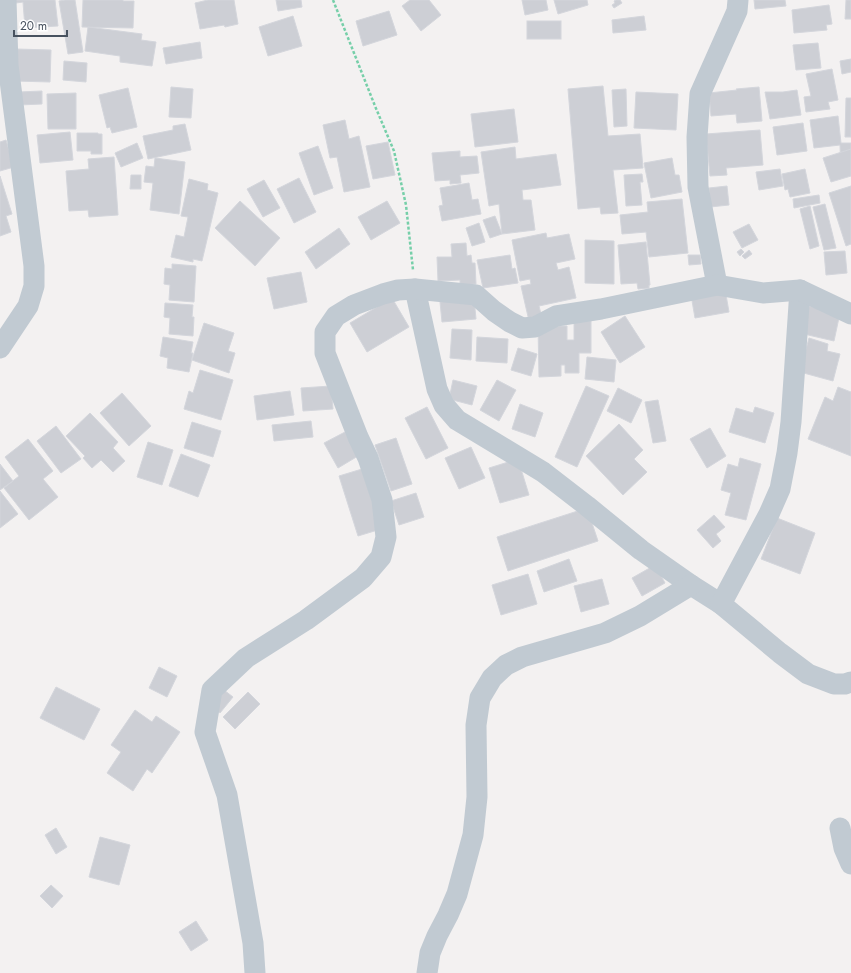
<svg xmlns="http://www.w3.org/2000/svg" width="851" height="973" font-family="Jost,sans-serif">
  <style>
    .building { fill: #cdcfd5; stroke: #d4d6dc }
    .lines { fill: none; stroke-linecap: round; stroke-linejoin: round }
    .path { stroke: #76cfa9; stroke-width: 2.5; stroke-dasharray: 3 2; stroke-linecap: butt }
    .minor { stroke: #c1cad2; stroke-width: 21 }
  </style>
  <rect width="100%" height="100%" fill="#f3f1f1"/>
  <g class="building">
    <polygon points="15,0 55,0 58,26 25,28 23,2 16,3"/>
    <polygon points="65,0 75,0 83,52 68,54 59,1"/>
    <polygon points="83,0 123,0 123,1 134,1 133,28 82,27"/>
    <polygon points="208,0 234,0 238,24 225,27 224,25 200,29 195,3"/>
    <polygon points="276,0 301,0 302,7 278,11"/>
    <polygon points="410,0 429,0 441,15 421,31 402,6"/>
    <polygon points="522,0 546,0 548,10 525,15"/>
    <polygon points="554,0 587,0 588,5 558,14"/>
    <polygon points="616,0 620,0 622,3 614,8 612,5 615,3 614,1"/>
    <polygon points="754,0 785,0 786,6 755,9"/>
    <polygon points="846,0 851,0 851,19 845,19"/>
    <polygon points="829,5 832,24 826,25 827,30 794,33 792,10"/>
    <polygon points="389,11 397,35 363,46 356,21"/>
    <polygon points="293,16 302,46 268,56 259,27"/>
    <polygon points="644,16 646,30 613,33 612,20"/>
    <rect x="527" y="21" width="34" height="18"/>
    <polygon points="88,27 142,34 141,40 156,42 152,66 120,62 120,56 85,51"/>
    <polygon points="200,42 202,58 166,64 163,48"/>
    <polygon points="818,43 821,68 796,70 793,45"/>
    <polygon points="16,49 51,50 50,82 15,81"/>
    <polygon points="851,59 851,72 842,74 840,61"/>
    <polygon points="64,61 87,63 86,82 63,80"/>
    <polygon points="832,69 838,100 828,102 830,109 806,112 804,97 811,96 806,74"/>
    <polygon points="603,86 608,136 640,134 643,168 613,170 618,213 601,214 600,207 578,209 568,89"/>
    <polygon points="171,87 193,89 191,118 169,117"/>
    <polygon points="759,87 762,121 737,123 736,114 711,116 709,93 737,90 736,89"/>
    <polygon points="128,88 137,127 112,133 110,127 107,128 99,95"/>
    <polygon points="626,89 627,126 614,127 612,90"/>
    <polygon points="797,90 801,115 770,119 765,92 783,92"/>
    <polygon points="42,91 42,104 19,105 19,92"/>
    <polygon points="636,92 678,94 676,130 634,128"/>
    <polygon points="76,93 76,129 48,129 47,94"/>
    <polygon points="846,98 851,98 851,137 845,137"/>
    <polygon points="514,109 518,142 475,147 471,114"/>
    <polygon points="838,116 841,143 851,143 851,174 841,174 840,145 814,148 810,120"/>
    <polygon points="345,120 349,139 359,136 370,187 344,192 337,157 330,158 323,125"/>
    <polygon points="803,123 807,151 777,155 773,127"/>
    <polygon points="185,124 191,150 148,159 143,136 173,130 173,126"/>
    <polygon points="760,130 763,165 726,168 727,175 710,176 706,134"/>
    <polygon points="70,132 73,160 40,163 37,135"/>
    <polygon points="77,133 98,133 98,134 102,134 102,154 91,154 91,151 77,151"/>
    <polygon points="6,140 14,167 0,171 0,142"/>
    <polygon points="388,142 395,175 373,179 366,146"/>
    <polygon points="137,143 143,158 121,167 115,153"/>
    <polygon points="318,146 333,188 314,195 299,153"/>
    <polygon points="515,147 516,159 556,154 561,185 522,190 523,200 531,200 535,230 502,234 499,204 489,206 481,152"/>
    <polygon points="851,149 851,176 831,182 823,158"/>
    <polygon points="460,151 460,157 477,156 479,173 460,175 461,183 450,184 450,180 435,181 432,153"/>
    <polygon points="114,157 118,215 89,217 88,210 69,211 66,171 89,169 88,159"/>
    <polygon points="155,158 185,162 179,214 150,210 153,183 144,182 146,166 154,167"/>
    <polygon points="672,158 675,175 679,175 682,192 651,198 644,163"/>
    <polygon points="780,169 783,186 759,190 756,172"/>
    <polygon points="805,169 810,193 790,197 788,189 785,190 782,174"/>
    <polygon points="642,174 643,182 640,182 642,205 626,206 624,175"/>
    <polygon points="131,175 141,175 141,189 130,189"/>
    <polygon points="0,176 12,214 6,216 11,232 0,236"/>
    <polygon points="299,178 316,212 294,223 277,189"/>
    <polygon points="189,179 208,184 207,190 218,193 202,261 193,259 193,262 171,257 176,235 184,237 188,217 181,216"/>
    <polygon points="264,180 280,208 263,217 247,189"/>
    <polygon points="469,183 472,200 478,199 481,214 442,221 439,206 443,205 440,188"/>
    <polygon points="727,186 729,205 710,207 709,188"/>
    <polygon points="851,186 851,244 846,246 829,193"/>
    <polygon points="819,195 820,203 794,208 793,199"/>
    <polygon points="682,199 688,253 649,257 646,232 622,234 620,215 648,212 647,202"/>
    <polygon points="240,201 280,238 255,266 215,228"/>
    <polygon points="387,201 400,223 371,240 358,217"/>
    <polygon points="825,204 836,248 824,250 813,207"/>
    <polygon points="810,206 819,246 810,249 800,209"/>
    <polygon points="495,216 502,234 490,238 483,220"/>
    <polygon points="479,223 485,242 472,246 466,228"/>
    <polygon points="749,224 758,240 742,248 733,232"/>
    <polygon points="339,228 350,244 316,269 305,252"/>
    <polygon points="546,233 547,238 569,234 575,259 556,263 558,270 569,267 576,298 539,306 542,318 529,321 521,286 531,284 530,279 520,281 512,240"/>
    <polygon points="585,240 614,241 614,284 585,283"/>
    <polygon points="646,242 650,285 649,285 649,288 638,289 637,283 621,284 618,245"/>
    <polygon points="466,243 467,256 471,255 472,263 475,263 476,284 460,285 460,280 438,281 437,257 452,257 451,244"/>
    <polygon points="741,249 744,252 740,256 737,252"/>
    <polygon points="749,250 752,254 745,259 742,256"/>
    <polygon points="845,251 847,273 826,275 824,252"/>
    <polygon points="510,255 512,269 515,268 518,283 483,288 477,260"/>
    <polygon points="688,255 700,255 701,264 689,265"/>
    <polygon points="172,264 196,266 194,302 169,300 170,285 164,284 165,268 172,269"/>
    <polygon points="301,272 307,302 274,309 267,278"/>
    <polygon points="725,289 729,312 695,318 691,295"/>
    <polygon points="392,298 409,327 367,352 350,323"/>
    <polygon points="474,298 476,319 442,322 440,302"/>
    <polygon points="165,303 193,305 192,317 194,317 193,336 169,334 170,318 164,317"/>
    <polygon points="809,306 840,313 834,341 804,334"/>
    <polygon points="625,316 645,347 620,363 601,332"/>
    <polygon points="574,321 591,321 591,353 579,353 579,373 565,373 565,365 561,365 561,376 539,377 538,326 567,326 567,340 574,340"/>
    <polygon points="204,323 234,333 228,351 235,353 229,373 192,360"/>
    <polygon points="452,329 472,330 471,360 450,358"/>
    <polygon points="163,337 193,342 191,353 193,353 189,372 167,368 168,358 160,356"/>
    <polygon points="477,337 508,339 507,363 476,361"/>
    <polygon points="809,338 828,344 827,351 840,354 833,381 800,372"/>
    <polygon points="518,348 537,354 531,376 511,370"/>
    <polygon points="587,357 616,360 614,382 585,379"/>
    <polygon points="200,370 233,380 221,420 184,409 189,391 193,393"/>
    <polygon points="453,380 477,386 472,405 449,399"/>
    <polygon points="497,380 516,390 499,421 480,410"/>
    <polygon points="331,386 333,409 303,411 301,388"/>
    <polygon points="586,386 609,396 577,467 555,457"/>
    <polygon points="838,387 851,392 851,456 808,439 825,397 833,401"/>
    <polygon points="618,388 642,400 631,423 607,411"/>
    <polygon points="290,391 294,415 257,420 254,396"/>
    <polygon points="122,393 151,426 129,446 100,413"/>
    <polygon points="658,400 666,441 653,443 645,402"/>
    <polygon points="520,404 543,413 535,437 512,429"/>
    <polygon points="427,407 448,448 426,459 405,418"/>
    <polygon points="755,407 774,413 765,443 729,432 736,408 753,413"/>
    <polygon points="90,413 118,442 113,448 125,461 113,472 101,460 92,468 83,458 85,456 66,436"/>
    <polygon points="311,421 313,437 274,441 272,425"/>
    <polygon points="192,422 221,431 213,457 184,448"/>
    <polygon points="619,424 643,450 634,459 647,472 623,495 586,456"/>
    <polygon points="56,426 81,459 61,473 37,441"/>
    <polygon points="710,428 726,456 707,468 690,439"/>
    <polygon points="345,432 358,456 338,468 324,443"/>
    <polygon points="396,438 412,484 391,491 375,445"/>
    <polygon points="28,439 53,471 43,479 58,497 29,520 4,488 19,476 5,457"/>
    <polygon points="148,442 173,450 162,485 137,477"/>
    <polygon points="471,447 485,478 459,489 445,458"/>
    <polygon points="181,454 210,465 198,497 169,486"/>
    <polygon points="740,458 761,464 746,520 725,515 731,493 721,490 728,464 738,467"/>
    <polygon points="518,459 529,495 500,503 489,468"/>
    <polygon points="0,464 13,481 0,490"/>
    <polygon points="362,469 381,529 358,536 339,476"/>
    <polygon points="0,491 18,514 0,528"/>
    <polygon points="416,493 424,517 399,525 391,501"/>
    <polygon points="587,508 598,541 508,571 497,537"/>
    <polygon points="714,515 725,527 716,534 721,541 713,548 697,530"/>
    <polygon points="777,518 815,533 800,574 761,559"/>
    <polygon points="569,559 577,581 544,592 537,571"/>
    <polygon points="655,565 665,583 642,596 632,578"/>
    <polygon points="528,574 537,604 501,615 492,585"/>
    <polygon points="602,579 609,604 581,612 574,586"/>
    <polygon points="159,667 177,676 167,697 149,688"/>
    <polygon points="56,687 100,709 84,740 40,718"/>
    <polygon points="224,690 233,697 220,713 212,706"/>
    <polygon points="248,692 260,704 235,729 223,717"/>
    <polygon points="135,710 152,722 156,716 180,732 152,773 147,769 133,791 107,773 121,752 111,745"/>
    <polygon points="56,828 67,847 56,854 45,835"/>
    <polygon points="100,837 130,845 119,885 89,877"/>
    <polygon points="51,885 63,896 52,908 40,896"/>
    <polygon points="196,921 208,940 191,951 179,932"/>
  </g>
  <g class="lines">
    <polyline class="path" points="333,0 375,106 394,151 406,205 413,270"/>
    <g class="minor">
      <polyline points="717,285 698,187 697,137 700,94 737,11 738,0"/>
      <polyline points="415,289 437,389 444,405 457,420 543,472 587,506 641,550 691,585 721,604 780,653 808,674 834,684 845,684 851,682"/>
      <polyline points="0,348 28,306 34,286 34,266 8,65 6,0"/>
      <polyline points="721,604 769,514 780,489 787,453 791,422 800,290"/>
      <polyline points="840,828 844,848 851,864"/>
      <polyline points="255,973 253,943 227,795 205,732 212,690 246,658 306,620 363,578 381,557 386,537 382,500 368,458 358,437 325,353 325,332 336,316 354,305 383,294 398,290 415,289 476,295 494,311 510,322 522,328 535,327 556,316 601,309 717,285 763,293 800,290 851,314"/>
      <polyline points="427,973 430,953 437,936 448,915 457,894 473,835 477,797 476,725 480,698 492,678 506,665 522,657 605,633 640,616 691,585"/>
    </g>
  </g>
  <path d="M14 30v6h53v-6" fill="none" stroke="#48525f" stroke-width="2"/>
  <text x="20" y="30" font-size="12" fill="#48525f" stroke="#ffffff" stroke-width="3" paint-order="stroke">20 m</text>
</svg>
